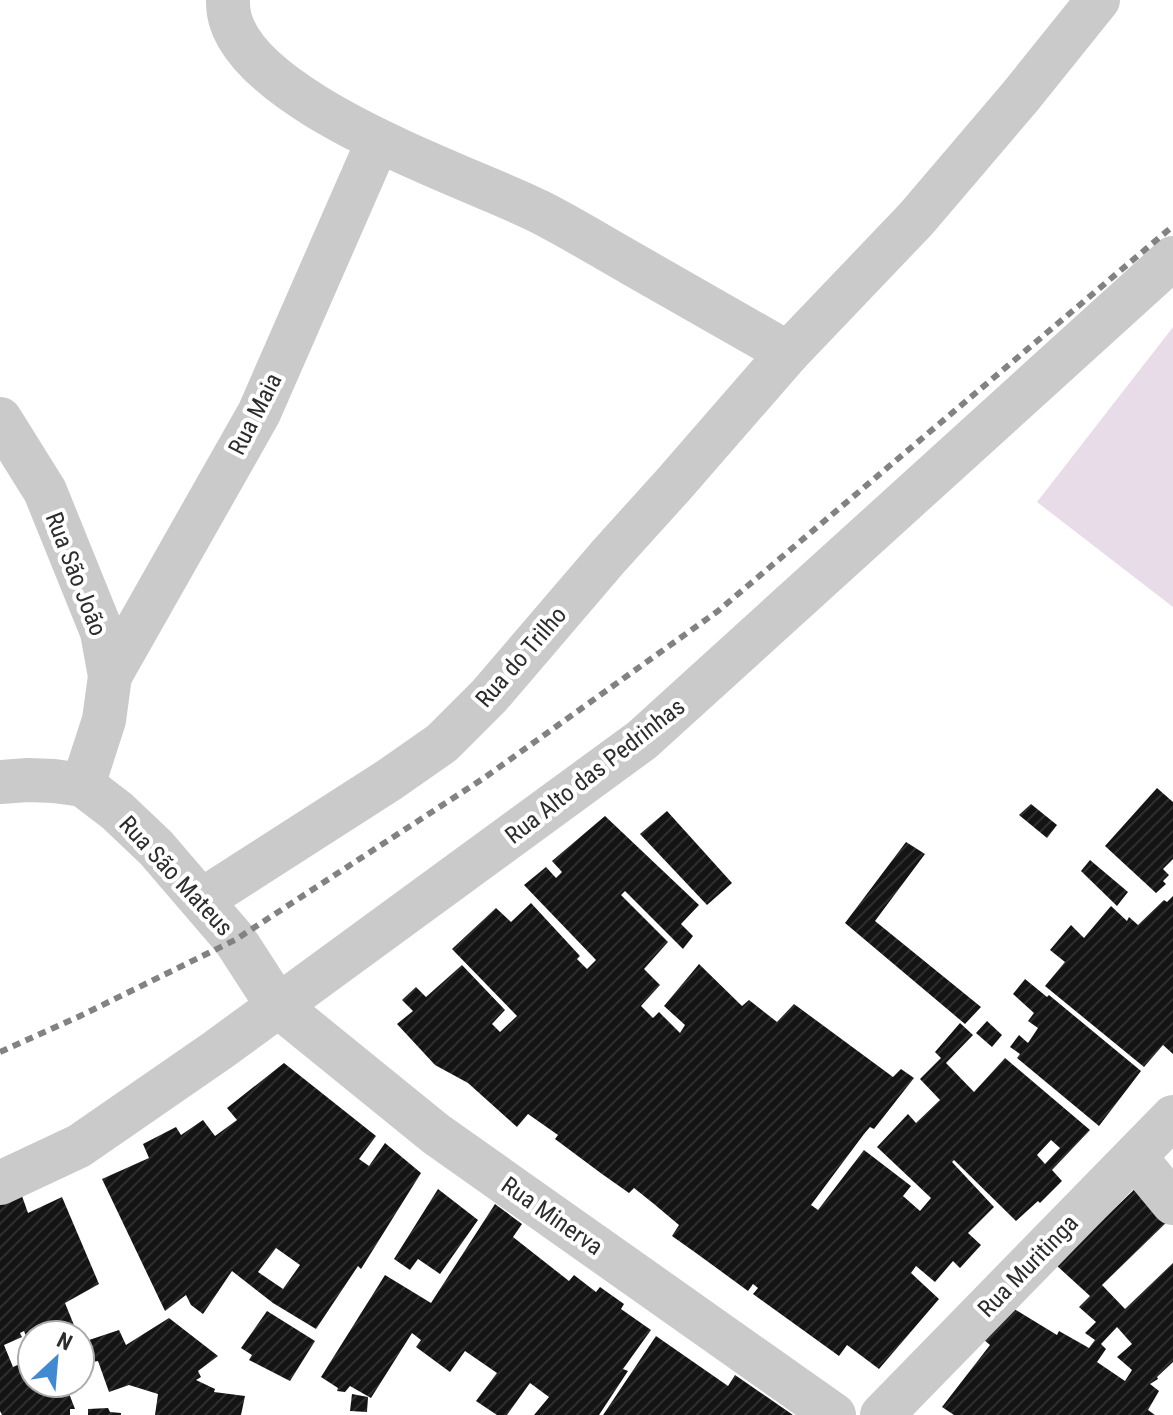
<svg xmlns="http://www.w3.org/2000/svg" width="1173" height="1415" font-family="'Roboto Condensed',sans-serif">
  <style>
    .green { fill: #e9dce9 }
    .building { fill: url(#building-hatch); fill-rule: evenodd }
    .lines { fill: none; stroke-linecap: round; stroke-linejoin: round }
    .minor { stroke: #cacaca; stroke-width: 44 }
    .rail { stroke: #828282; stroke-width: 6; stroke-dasharray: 8 6; stroke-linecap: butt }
    .labels { text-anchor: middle; stroke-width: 8; stroke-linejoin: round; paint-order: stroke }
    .street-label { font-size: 24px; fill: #2d2d2d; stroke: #fff }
  </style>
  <defs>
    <pattern id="building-hatch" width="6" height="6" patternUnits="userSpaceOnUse" patternTransform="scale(2)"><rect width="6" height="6" fill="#141414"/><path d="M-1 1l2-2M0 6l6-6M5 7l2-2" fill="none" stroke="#2e2e2e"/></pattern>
  </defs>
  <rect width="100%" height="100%" fill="#fff"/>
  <polygon class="green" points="1173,327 1173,607 1037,502"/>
  <g class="building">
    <polygon points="1157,788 1173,802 1173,859 1163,869 1169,875 1163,881 1166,884 1156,893 1105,846"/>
    <polygon points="1031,804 1057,825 1047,838 1019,815"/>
    <polygon points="667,811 732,883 707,905 640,834"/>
    <path d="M605,816L699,905L681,924L693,936L683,949L625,891L621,895L668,942L644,969L660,985L641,1006L653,1018L659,1012L680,1033L685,1025L664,1006L699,964L742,1006L749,1000L777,1022L794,1004L893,1077L901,1069L914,1078L874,1129L870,1127L864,1134L811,1205L818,1210L864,1150L911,1186L903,1196L920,1211L931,1198L877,1147L908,1114L916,1123L940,1100L920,1079L941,1058L935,1052L960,1023L973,1035L946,1063L974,1092L1005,1058L1090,1130L1052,1170L1062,1181L1040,1203L1038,1201L1016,1221L954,1160L952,1162L994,1207L968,1233L981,1245L960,1268L953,1261L935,1282L916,1266L911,1273L939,1299L879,1369L847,1345L839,1356L753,1294L758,1288L753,1284L748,1291L696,1253L672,1236L679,1225L654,1204L634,1188L629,1193L602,1174L555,1139L558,1135L528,1114L517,1127L468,1083L435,1065L397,1024L413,1011L402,1000L416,987L426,997L462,965L505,1010L492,1024L500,1032L517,1016L452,949L496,908L511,922L531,903L580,956L577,959L587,969L596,960L524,885L546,867L556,878L562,872L552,861ZM1051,1140L1060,1148L1045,1164L1037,1155Z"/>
    <polygon points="906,842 925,854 875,921 981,1007 965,1024 845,923"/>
    <polygon points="1090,860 1128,892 1117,906 1081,871"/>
    <polygon points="1173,896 1173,1054 1163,1045 1144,1067 1045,986 1065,962 1050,950 1071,925 1084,938 1111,906 1127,921 1129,917 1138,925 1164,900 1167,902"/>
    <polygon points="1025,979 1047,997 1049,995 1141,1071 1099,1126 1017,1058 1020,1054 1010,1047 1019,1035 1028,1043 1038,1028 1028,1021 1034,1013 1013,994"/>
    <polygon points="987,1021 1002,1035 992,1047 976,1033"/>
    <path d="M284,1063L376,1136L359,1159L369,1166L385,1143L421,1173L361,1269L358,1266L316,1329L273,1303L232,1271L203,1314L191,1305L186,1295L165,1311L102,1179L149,1158L143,1144L176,1127L181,1135L203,1120L215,1136L237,1120L227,1108ZM276,1248L300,1265L283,1289L258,1272Z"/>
    <path d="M1142,1182L1172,1217L1102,1285L1125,1309L1173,1263V1362L1157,1377L1158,1379L1150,1384L1159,1391L1148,1410L1155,1415H954L942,1407L990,1345L983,1339L1011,1307L1057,1335L1059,1331L1089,1348L1095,1340L1085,1333L1096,1322L1079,1307L1090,1296L1056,1265ZM1117,1327L1132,1344L1117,1357L1132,1370L1125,1381L1097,1362L1106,1349L1101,1344Z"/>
    <polygon points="438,1189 478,1220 440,1274 418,1259 410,1270 394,1259"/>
    <polygon points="22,1196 28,1213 62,1197 99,1284 65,1303 78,1335 32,1335 32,1351 24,1331 20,1333 22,1337 4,1345 13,1367 31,1359 32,1383 65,1383 75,1409 70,1409 70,1415 2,1415 0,1411 0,1204"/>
    <polygon points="495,1204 522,1224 513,1237 569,1281 574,1275 596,1292 600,1287 624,1304 621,1309 651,1330 623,1369 628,1371 599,1415 534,1415 549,1397 530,1383 507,1415 497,1415 476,1401 497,1373 465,1351 450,1372 416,1347 421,1340 412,1333 371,1398 350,1386 345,1392 337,1391 338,1388 321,1377 385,1275 431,1303"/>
    <polygon points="267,1311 315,1341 290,1381 249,1360 252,1355 241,1348"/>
    <polygon points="169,1318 218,1356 198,1371 201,1377 196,1380 215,1389 214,1392 245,1396 241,1415 155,1415 158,1394 129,1385 109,1392 98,1361 93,1362 86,1341 119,1330 126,1345"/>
    <polygon points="656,1336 728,1386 735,1375 793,1415 603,1415"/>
    <polygon points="80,1341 90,1365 80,1369"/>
    <polygon points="352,1394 368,1397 367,1412 350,1411"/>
    <polygon points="108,1408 110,1412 121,1413 121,1415 88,1415 88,1409"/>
  </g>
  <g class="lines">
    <g class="minor">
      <path d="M228,0C223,96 466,175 538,211C570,227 602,247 634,265C685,294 736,323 788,353"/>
      <polyline points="0,419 45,491 102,632 110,676 104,720 83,785"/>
      <polyline points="110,676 259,413 378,141"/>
      <polyline points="0,782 28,780 54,781 83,785 117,811 156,848 235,940 277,1005 436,1134 834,1415"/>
      <polyline points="202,900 389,780 442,743 489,696 608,557 674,484 788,353 916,219 1020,97 1098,0"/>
      <polyline points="1135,1157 1173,1203"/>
      <polyline points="0,1183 79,1146 218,1050 642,740 1173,258"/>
      <polyline points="882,1415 1173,1117"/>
    </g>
    <polyline class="rail" points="0,1052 78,1017 235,940 484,778 718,611 1173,226"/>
  </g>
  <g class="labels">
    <g class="street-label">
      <text transform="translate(255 414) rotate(-63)" y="8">Rua Maia</text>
      <text transform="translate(76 574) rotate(69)" y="8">Rua São João</text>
      <text transform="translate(521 657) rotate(-49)" y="8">Rua do Trilho</text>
      <text transform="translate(595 771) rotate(-38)" y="8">Rua Alto das Pedrinhas</text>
      <text transform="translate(176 876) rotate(47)" y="8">Rua São Mateus</text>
      <text transform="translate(552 1216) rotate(35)" y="8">Rua Minerva</text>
      <text transform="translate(1028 1266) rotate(-46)" y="8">Rua Muritinga</text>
    </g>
  </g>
  <g transform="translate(56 1359) rotate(26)"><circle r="38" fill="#ffffff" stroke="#ababab" stroke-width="2"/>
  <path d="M0-6L14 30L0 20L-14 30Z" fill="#4189d3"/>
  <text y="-12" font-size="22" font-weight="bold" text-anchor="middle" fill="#2d2d2d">N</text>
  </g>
</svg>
